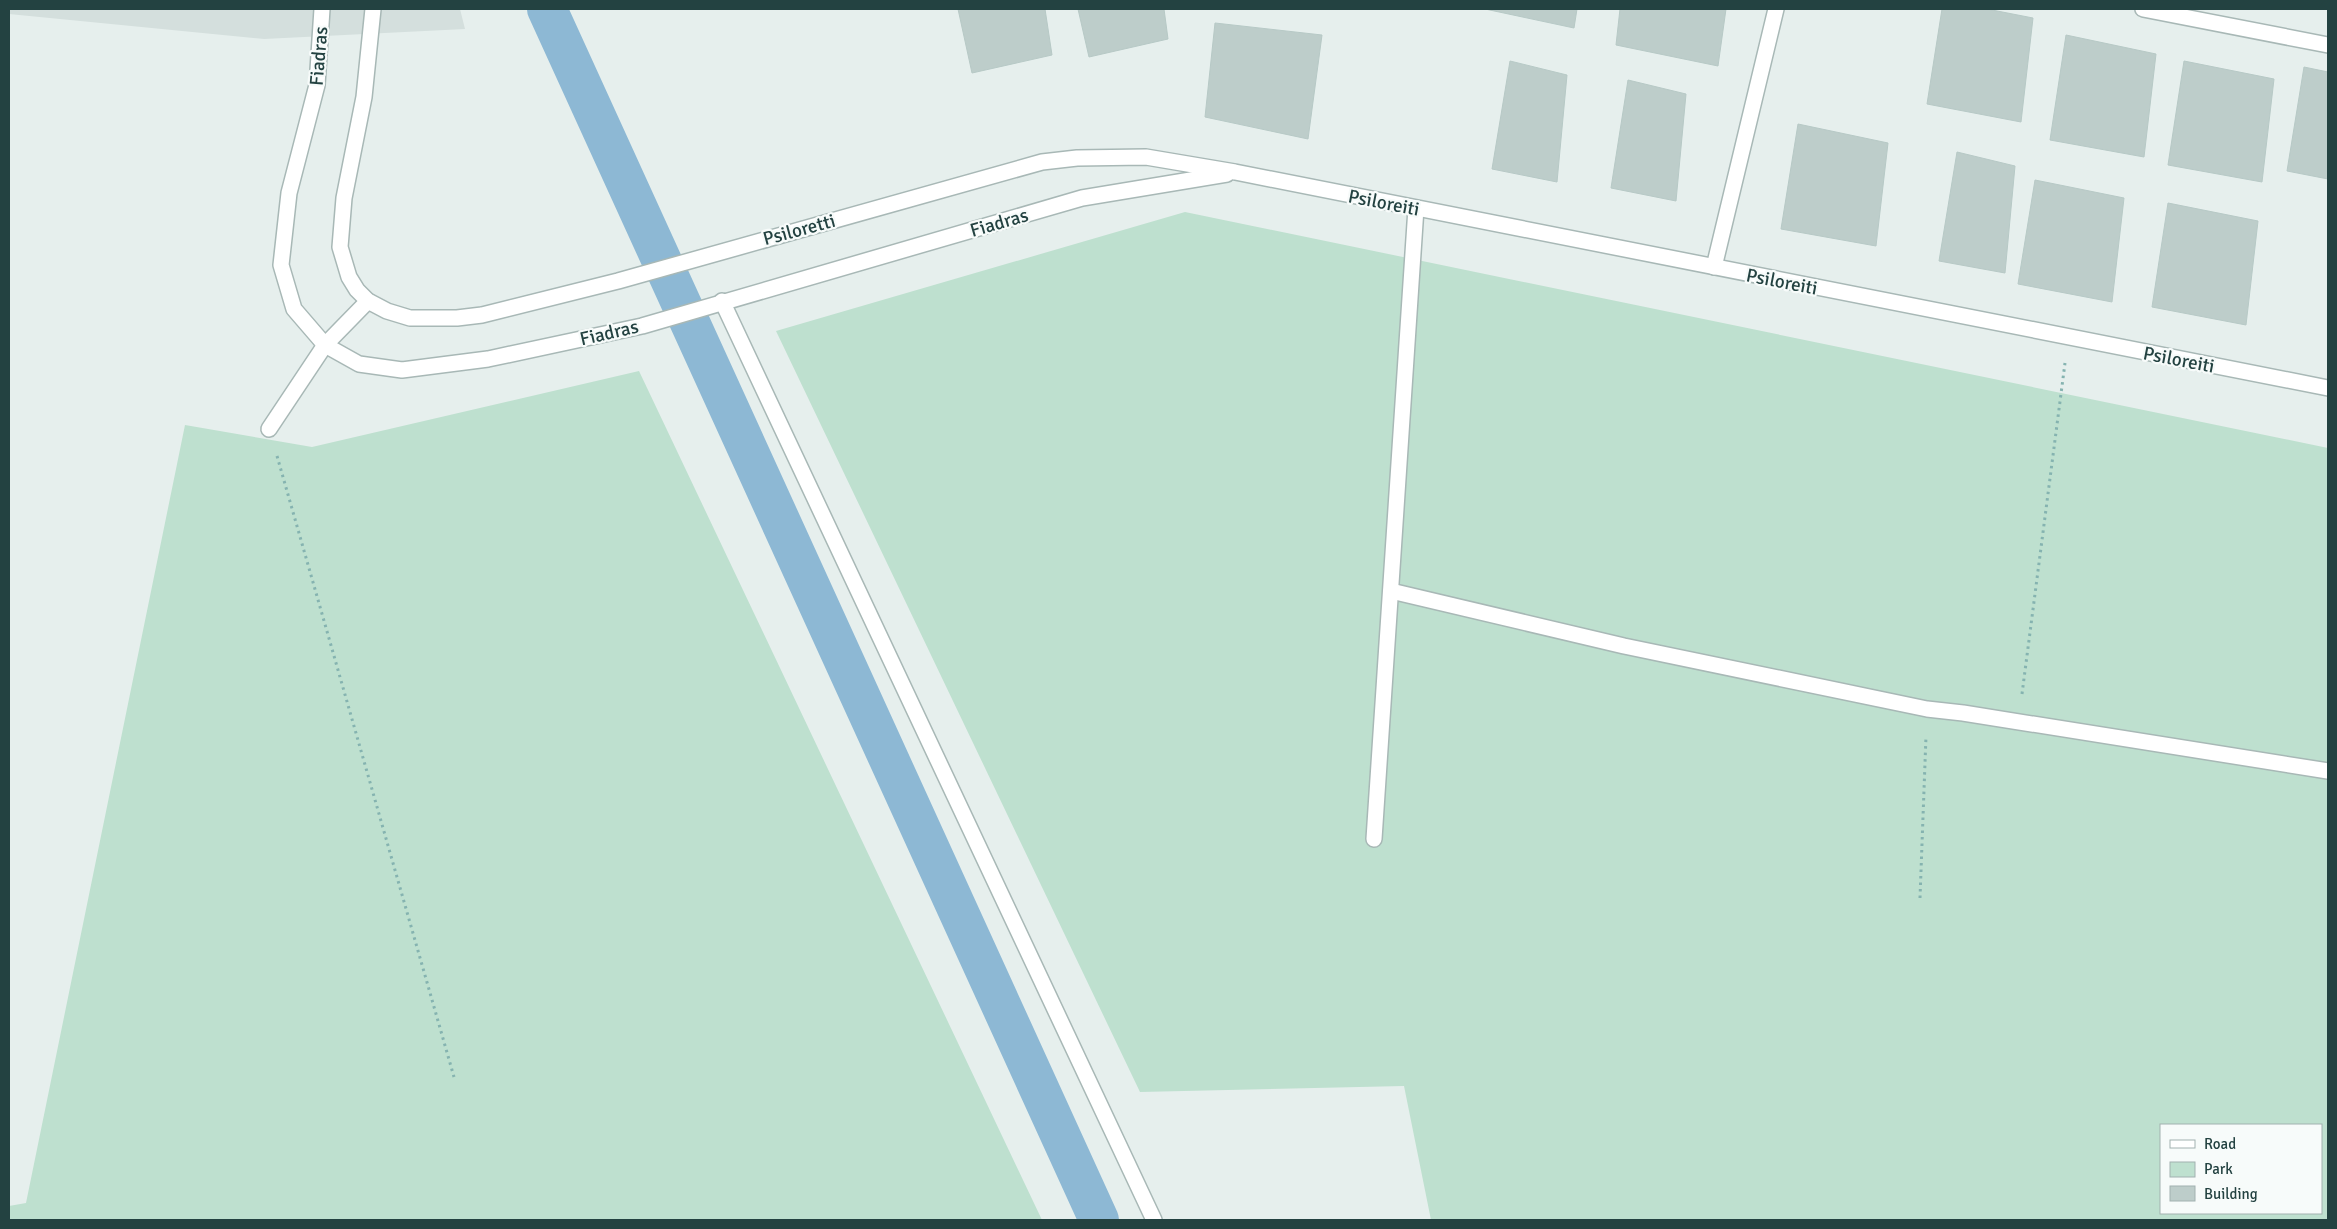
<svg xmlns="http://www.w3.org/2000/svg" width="2337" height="1229" font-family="Signika,sans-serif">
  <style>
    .built { fill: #d4dfdd }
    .green { fill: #bee0cf; fill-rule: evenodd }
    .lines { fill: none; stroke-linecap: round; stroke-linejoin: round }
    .canal { stroke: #8db8d4; stroke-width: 40 }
    .building { fill: #bdcdca; stroke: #b7c9c6 }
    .lane-casing { stroke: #a8b8b6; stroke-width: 18 }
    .street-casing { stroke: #a8b8b6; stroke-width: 18 }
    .path { stroke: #85b3b0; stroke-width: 3; stroke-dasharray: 2.5 4; stroke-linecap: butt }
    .lane { stroke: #fff; stroke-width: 15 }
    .street { stroke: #fff; stroke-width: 15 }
    .labels { text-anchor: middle; stroke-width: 4.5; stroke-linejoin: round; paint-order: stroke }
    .street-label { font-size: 19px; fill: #234241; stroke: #f7fbfa }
  </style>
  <rect width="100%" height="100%" fill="#e6efed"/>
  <polygon class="built" points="9,9 460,9 465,29 264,39 9,14"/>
  <g class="green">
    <path d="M1185,212L2328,448V1220H1431L1404,1086L1140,1092L776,331ZM2161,1125H2321V1213H2161Z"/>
    <polygon points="639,371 1042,1220 9,1220 9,1206 26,1203 185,425 312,447"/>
  </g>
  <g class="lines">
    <polyline class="canal" points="547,9 1099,1220"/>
  </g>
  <g class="building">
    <polygon points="958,9 1045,9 1052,55 972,73"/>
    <polygon points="1078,9 1164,9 1168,39 1089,57"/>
    <polygon points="1485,9 1577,9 1574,28"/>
    <polygon points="1620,9 1726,9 1718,66 1616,45"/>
    <polygon points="1942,9 1987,9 2033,18 2021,122 1927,104"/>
    <polygon points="1215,23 1322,35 1308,139 1205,117"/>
    <polygon points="2066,35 2156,54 2144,157 2050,140"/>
    <polygon points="1510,61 1567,75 1557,182 1492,169"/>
    <polygon points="2184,61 2274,79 2262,182 2168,165"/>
    <polygon points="2304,67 2328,72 2328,179 2287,171"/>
    <polygon points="1628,80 1686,94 1676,201 1611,188"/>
    <polygon points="1798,124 1888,143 1876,246 1781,229"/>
    <polygon points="1957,152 2015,166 2005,273 1939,261"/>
    <polygon points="2035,180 2124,198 2112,302 2018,284"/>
    <polygon points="2168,203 2258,221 2246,325 2152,307"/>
  </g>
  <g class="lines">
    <defs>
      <polyline id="lane" points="269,429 325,345 368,301"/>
      <g id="street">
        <polyline points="322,9 317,85 289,193 281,265 294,309 325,345 359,364 402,370 488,359 642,326 1082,198 1227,174"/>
        <polyline points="373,9 364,97 344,198 340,247 349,277 357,290 368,301 387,311 410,318 457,318 482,315 618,281 1042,162 1077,158 1146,157 1235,172 2328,388"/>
        <polyline points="2143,9 2328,45"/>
        <polyline points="1714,267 1776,9"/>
        <polyline points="722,301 1154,1220"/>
        <polyline points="1391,591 1624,646 1927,709 1963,713 2328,771"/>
        <polyline points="1374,839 1416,208"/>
      </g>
    </defs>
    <use href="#lane" class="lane-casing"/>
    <use href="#street" class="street-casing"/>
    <g class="path">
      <polyline points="277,456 454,1077"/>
      <polyline points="2022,694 2065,363"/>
      <polyline points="1920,898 1926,736"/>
    </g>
    <use href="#lane" class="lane"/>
    <use href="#street" class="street"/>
  </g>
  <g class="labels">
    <g class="street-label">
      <text transform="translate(318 56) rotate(-85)" y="7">Fiadras</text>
      <text transform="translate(1384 202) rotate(11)" y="7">Psiloreiti</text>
      <text transform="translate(999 222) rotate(-16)" y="7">Fiadras</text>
      <text transform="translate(799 229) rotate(-15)" y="7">Psiloretti</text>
      <text transform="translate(1782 281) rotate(11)" y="7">Psiloreiti</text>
      <text transform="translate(609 332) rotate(-13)" y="7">Fiadras</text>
      <text transform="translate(2179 359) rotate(11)" y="7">Psiloreiti</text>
    </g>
  </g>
  <rect width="2337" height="1229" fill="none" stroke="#234241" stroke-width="20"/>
  <rect x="2160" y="1124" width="162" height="90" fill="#f7fbfa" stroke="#a2b1b0"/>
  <rect x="2170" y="1140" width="25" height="8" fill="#ffffff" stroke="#a2b1b0"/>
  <text x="2204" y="1149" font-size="15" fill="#234241">Road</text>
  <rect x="2170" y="1162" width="25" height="15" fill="#bee0cf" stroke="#a2b1b0"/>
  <text x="2204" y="1174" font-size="15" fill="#234241">Park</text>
  <rect x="2170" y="1186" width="25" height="15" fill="#bdcdca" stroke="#a2b1b0"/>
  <text x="2204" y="1199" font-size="15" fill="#234241">Building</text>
</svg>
